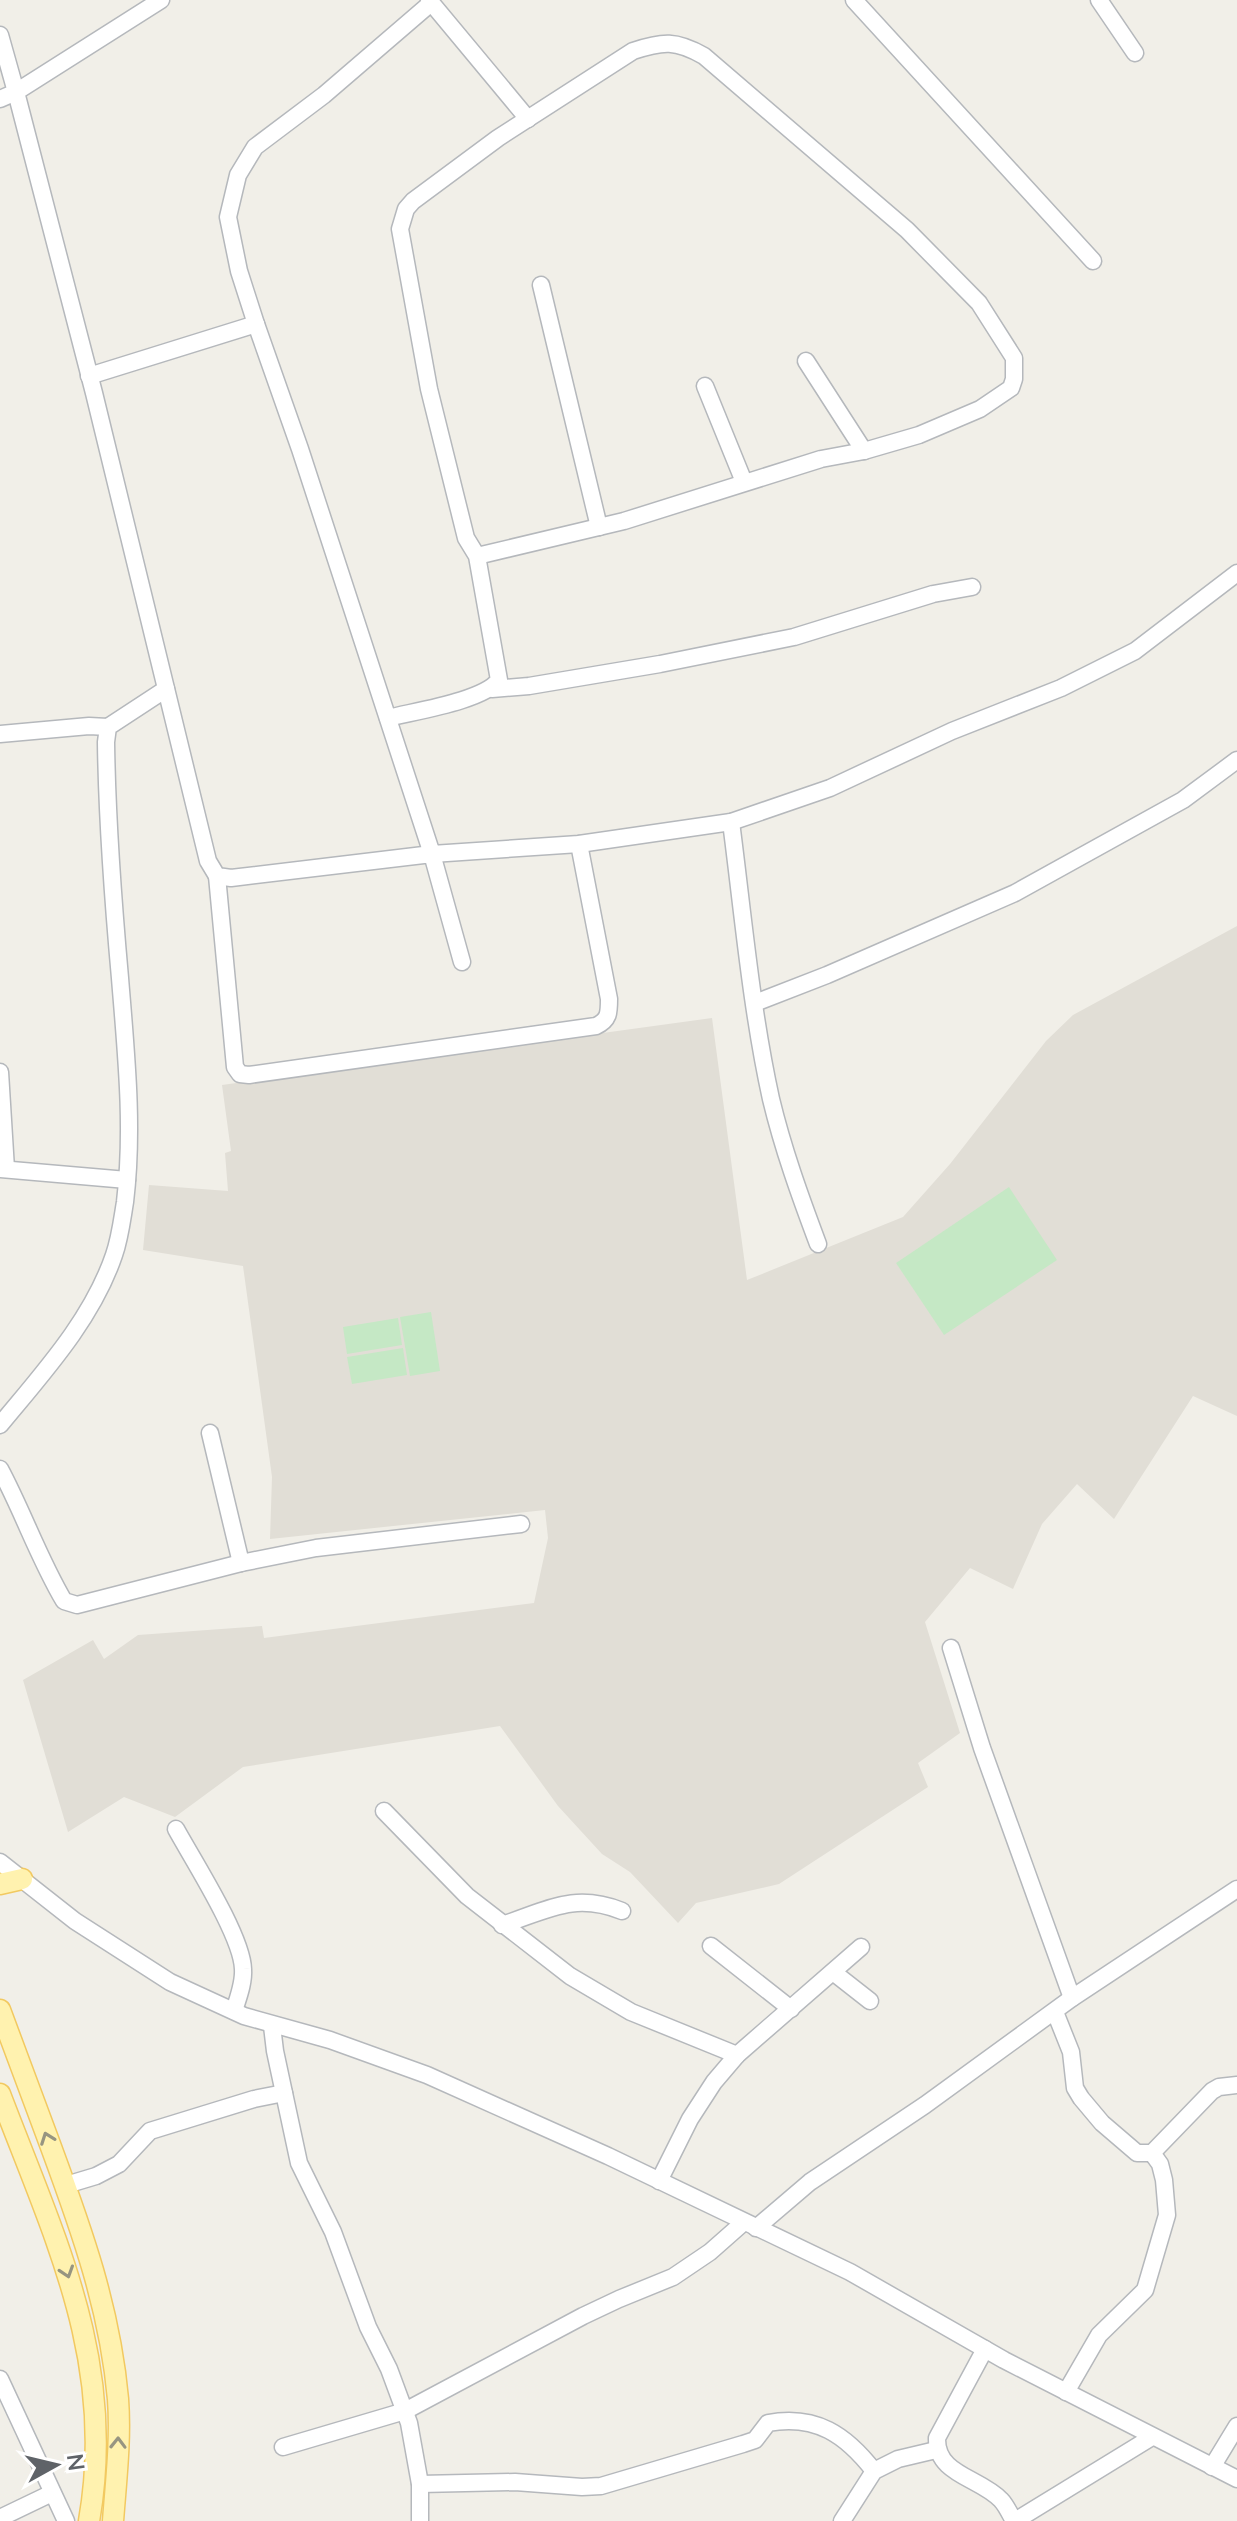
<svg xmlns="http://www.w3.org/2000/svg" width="1237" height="2521" font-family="Lato,sans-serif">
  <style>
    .education { fill: #e1ded6 }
    .green { fill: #c5e8c5 }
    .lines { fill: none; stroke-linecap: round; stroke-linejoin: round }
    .minor-casing { stroke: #b5b8bc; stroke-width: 19 }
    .major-casing { stroke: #f2c960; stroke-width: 23 }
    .minor { stroke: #fff; stroke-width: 16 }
    .major { stroke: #fff2af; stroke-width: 20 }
    .oneway { stroke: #979581 }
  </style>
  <rect width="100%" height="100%" fill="#f1efe8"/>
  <polygon class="education" points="1237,926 1237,1416 1193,1396 1114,1519 1077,1484 1042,1524 1013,1589 970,1568 925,1622 960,1733 918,1763 928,1787 779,1884 696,1903 678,1923 630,1872 602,1854 558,1806 500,1726 243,1767 175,1817 124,1797 68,1832 23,1680 93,1640 104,1659 138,1635 262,1626 264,1638 534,1603 548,1538 545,1510 270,1539 272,1477 243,1266 143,1250 149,1185 228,1191 225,1153 231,1151 222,1085 712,1018 747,1280 903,1217 950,1164 1046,1041 1073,1015"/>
  <g class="green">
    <polygon points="1009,1187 1057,1260 944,1335 896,1263"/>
    <polygon points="431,1312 440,1371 410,1376 400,1317"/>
    <polygon points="398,1318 402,1345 347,1354 343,1327"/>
    <polygon points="403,1348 407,1375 352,1384 347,1357"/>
  </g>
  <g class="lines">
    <defs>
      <g id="minor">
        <polyline points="161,0 16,92 94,393 208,861 217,876 231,878 432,854 462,962"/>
        <polyline points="429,0 528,119"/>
        <polyline points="854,0 1093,261"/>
        <polyline points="1099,0 1135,53"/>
        <polyline points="431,3 324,95 255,147 238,175 228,217 239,271 256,324 300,449 432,854 579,844 731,822 830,788 952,731 1061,688 1135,651 1237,573"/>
        <polyline points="0,35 16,92 0,99"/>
        <polyline points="541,285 599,527"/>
        <polyline points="806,361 864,451"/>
        <polyline points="89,376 256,324"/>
        <polyline points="705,386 744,482"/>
        <polyline points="492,689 529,686 660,664 794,637 933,594 972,587"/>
        <path d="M388,718C415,711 483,701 499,680L477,556L466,538L429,389L400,229L406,209L413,201L498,138L633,51C663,41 676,40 704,56L907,230L979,303L1014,358V379L1011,388L980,409L919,435L864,451L821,459L624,521L477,556"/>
        <polyline points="0,734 89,726 108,727"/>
        <path d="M731,822C743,914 751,1008 771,1099C783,1149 800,1196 818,1244"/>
        <path d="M217,876L235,1067L240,1074L249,1075L596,1026C609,1020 609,1013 609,999L579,844"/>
        <polyline points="755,1003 827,975 1015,893 1183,800 1237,760"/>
        <polyline points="0,1072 6,1169"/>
        <polyline points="0,1169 127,1180"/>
        <path d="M0,1425C42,1374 92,1320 114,1255C120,1238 122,1220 125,1202C134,1127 126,1053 120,978C113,900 107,821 106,742L108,727L166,689"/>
        <polyline points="210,1433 241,1563"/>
        <path d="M0,1469C23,1512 39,1559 64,1601L77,1605L241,1563L316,1548L521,1524"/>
        <polyline points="951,1648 982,1748 1072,1998"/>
        <polyline points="384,1811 467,1896 570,1976 631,2012 737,2055"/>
        <path d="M176,1829C193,1860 242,1936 243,1969C244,1983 238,1998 234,2011"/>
        <polyline points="0,1862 75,1921 170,1982 244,2016 330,2040 427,2075 608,2156 850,2272 1004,2360 1237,2479"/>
        <path d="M502,1925C548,1910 574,1892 622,1911"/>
        <polyline points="711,1946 791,2009"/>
        <polyline points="833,1972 870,2001"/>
        <polyline points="1055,2012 1071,2052 1075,2088 1081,2098 1102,2123 1137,2153 1152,2153 1212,2091 1219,2087 1237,2085"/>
        <polyline points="272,2026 275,2051 299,2163 333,2232 368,2327 389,2369 409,2423 420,2484 420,2521"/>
        <polyline points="659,2181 690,2119 714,2082 737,2055 861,1947"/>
        <polyline points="66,2185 96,2176 119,2164 150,2131 254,2099 284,2093"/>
        <polyline points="756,2228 810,2182 925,2105 1072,1998 1237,1889"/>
        <path d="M985,2349L937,2438C936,2475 979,2477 1001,2500C1006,2505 1010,2514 1014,2521"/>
        <polyline points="0,2379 66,2521"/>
        <polyline points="1066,2392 1099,2335 1145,2290 1167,2215 1164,2180 1160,2164 1152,2153"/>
        <polyline points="283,2447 405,2411 583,2316 619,2299 673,2277 710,2252 744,2222"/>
        <polyline points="1212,2467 1237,2426"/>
        <path d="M420,2484L515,2482L582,2487L601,2486L743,2444L755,2440L768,2423C816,2414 846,2435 874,2471"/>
        <polyline points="0,2518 52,2493"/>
        <polyline points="842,2521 874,2471 898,2459 936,2450"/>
        <polyline points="1015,2521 1152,2437"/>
      </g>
      <g id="major">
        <polyline points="0,1884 22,1879"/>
        <path d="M0,2010C17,2056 34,2101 51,2147C82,2231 110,2309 118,2399C121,2439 116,2481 113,2521"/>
        <path d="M0,2094C55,2239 117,2362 89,2521"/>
      </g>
    </defs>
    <use href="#minor" class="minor-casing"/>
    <use href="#major" class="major-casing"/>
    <use href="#minor" class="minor"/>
    <use href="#major" class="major"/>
  </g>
  <defs><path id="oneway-chevron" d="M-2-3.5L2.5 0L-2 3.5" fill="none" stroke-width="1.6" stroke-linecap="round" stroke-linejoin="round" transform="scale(2)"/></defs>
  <g class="oneway">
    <use href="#oneway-chevron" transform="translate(47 2138) rotate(-110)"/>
    <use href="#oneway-chevron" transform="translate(67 2272) rotate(72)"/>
    <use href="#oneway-chevron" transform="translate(118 2443) rotate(-89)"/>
  </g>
  <g transform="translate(56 2465) rotate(82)" stroke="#ffffff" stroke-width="6" paint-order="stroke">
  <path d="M0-6L14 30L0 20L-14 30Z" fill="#5f6368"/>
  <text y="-12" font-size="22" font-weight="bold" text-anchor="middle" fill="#5f6368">N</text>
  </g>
</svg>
